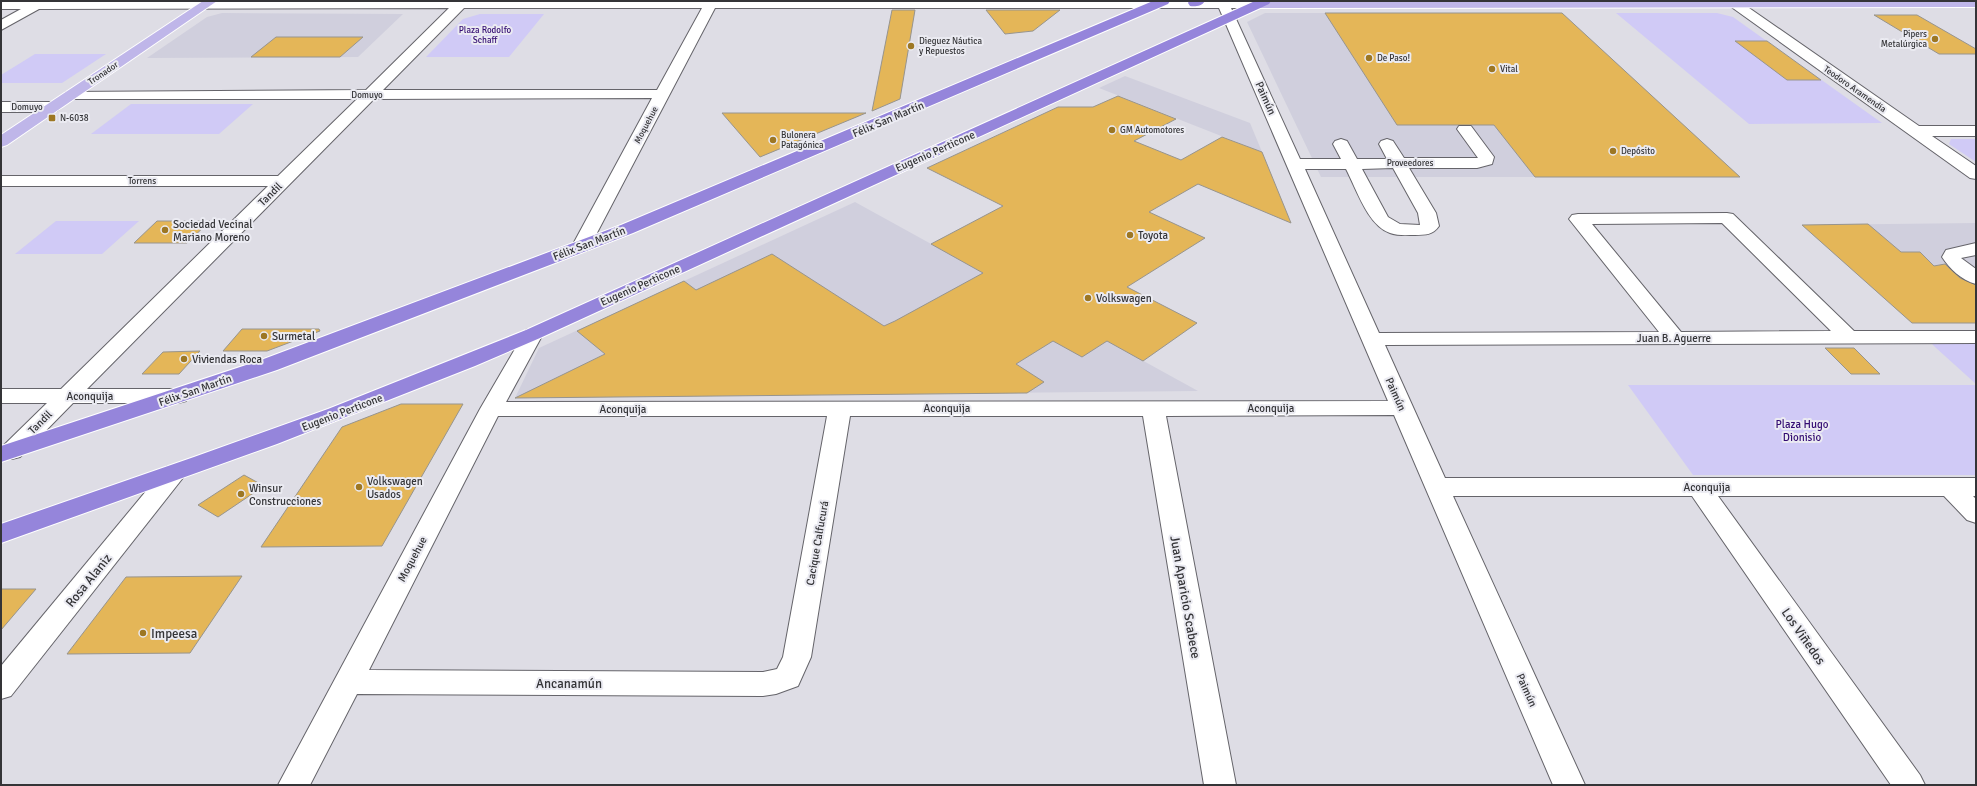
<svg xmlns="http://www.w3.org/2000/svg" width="1977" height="786" font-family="Signika,sans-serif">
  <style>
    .built { fill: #d0cfdd }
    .green { fill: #d0caf6 }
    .building { fill: #e4b658; stroke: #97948e }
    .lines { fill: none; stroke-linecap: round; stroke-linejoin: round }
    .minor-casing { stroke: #65646a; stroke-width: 2 }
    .major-casing { stroke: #fff; stroke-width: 2 }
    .highway-casing { stroke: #fff; stroke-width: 2 }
    .minor { fill: #fff; fill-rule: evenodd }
    .major { fill: #bfb6e9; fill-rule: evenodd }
    .highway { fill: #9585db; fill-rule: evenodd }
    .poi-dot { fill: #9d7723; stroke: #ebebf2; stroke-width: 1.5 }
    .labels { text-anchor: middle; stroke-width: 4; stroke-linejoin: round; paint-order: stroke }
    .far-park-label { font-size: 9px; fill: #330c72; stroke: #ebebf2 }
    .far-poi-label { font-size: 9px; fill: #343437; stroke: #ebebf2; text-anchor: start }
    .far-street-label { font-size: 9px; fill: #343437; stroke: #ebebf2 }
    .street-label { font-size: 11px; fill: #343437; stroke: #ebebf2 }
    .poi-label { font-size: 11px; fill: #343437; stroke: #ebebf2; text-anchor: start }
    .park-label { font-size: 11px; fill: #330c72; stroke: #ebebf2 }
    .near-street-label { font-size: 13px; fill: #343437; stroke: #ebebf2 }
    .near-poi-label { font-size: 13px; fill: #343437; stroke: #ebebf2; text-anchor: start }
  </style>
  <rect width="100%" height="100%" fill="#dedde5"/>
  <g class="built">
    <polygon points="222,13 403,14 358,57 147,58 207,17"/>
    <polygon points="1265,13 1562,13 1740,177 1321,177 1247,22"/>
    <polygon points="1125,76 1250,123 1262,152 1099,88"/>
    <polygon points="855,202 1198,391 515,398 539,348"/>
    <polygon points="1976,223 1976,323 1912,323 1802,225"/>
  </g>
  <g class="green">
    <polygon points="1616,13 1717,13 1733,17 1882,123 1749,124"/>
    <polygon points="480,14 544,14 509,57 426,57 463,19"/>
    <polygon points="35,54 106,54 62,83 1,83 1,75"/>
    <polygon points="131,104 253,104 219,134 91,134"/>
    <polygon points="1951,139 1976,139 1976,162 1949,144"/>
    <polygon points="56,221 139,221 102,254 15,254"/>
    <polygon points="1930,342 1976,342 1976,384 1935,347"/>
    <polygon points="1628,385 1976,385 1976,475 1693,475"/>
  </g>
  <g class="building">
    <polygon points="892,10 915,10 900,99 872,111"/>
    <polygon points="986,10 1060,10 1033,31 1005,34"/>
    <polygon points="1325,13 1562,13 1740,177 1535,177 1494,125 1397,125"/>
    <polygon points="1874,15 1917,15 1976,49 1976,54 1939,54"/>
    <polygon points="276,37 363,37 340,57 251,57"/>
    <polygon points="1735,41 1767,41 1821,80 1787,80"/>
    <polygon points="1118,96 1176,119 1134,141 1181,160 1222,137 1262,152 1291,223 1198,184 1149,212 1205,238 1127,287 1197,323 1143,361 1107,341 1082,357 1053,341 1016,364 1044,382 1027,393 515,398 605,354 577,331 684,281 696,290 772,254 884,326 895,321 983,273 931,244 1003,206 927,168 1058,107 1093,107"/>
    <polygon points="722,113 866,113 760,157"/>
    <polygon points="157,221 210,221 187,243 134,243"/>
    <polygon points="1868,224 1901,252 1920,252 1934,266 1945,264 1960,278 1976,285 1976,323 1912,323 1802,225"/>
    <polygon points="242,329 319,329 320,331 267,351 223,351"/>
    <polygon points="1825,348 1854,348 1880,374 1851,374"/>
    <polygon points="200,351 179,374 142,374 163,352"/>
    <polygon points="401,404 463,404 382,546 261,547 342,427"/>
    <polygon points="244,475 264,486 218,517 198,505"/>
    <polygon points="242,576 190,653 67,654 126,577"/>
    <polygon points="1,589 36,589 1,630"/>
  </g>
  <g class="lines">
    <defs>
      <g id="minor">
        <path d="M1,1H1263L1265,4L1259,8H1231L1300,159H1341L1333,144L1335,141L1341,139L1347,141L1357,159H1387L1379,144L1381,141L1387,139L1393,141L1404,158H1478L1457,129L1459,126H1471L1494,157L1492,164L1477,168H1409L1436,213L1439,226C1433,235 1425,235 1415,235C1407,235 1398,236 1390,233C1368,226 1356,188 1346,169H1305L1379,333L1659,332L1569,219L1572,215L1578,214L1727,213L1733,214L1854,331H1976V343L1385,345L1445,478H1976V496H1973L1976,499V523L1967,520L1944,496H1718L1920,775L1925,785H1891L1692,496H1453L1585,785H1553L1394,415L1166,416L1236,785H1204L1143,416H850L811,657L798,686L776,694L763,696L357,694L310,785H278L480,409L526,330L533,328L540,330L543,334L506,402L1388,401L1219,8H715L588,250L581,252L574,250L572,246L652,98L374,99L87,389H178L186,391L189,396L186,401L178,403H73L20,457L12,459L4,457L1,450L4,445L47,403H1V389H61L268,186H1V176H278L357,99H71L66,98L64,95L66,92L366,90L449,8L39,9L1,30V20L21,9H1ZM464,8H702L657,90H383ZM1393,168L1418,213L1420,225L1400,224L1388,217L1362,169ZM1722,223L1831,331L1681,332L1592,224ZM498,416H827L783,657L777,669L763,672L369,670Z"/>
        <polygon points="1729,1 1739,1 1919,126 1976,126 1976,136 1932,136 1976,166 1976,179 1970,178 1730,6 1728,3"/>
        <polygon points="1,102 53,102 58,104 61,107 58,110 53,112 1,112"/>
        <path d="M1976,243V255L1961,258L1976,269V284C1961,280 1950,269 1942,257L1946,250Z"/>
        <polygon points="174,465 182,467 186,473 182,479 11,696 1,699 1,666 166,467"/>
      </g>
      <g id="major">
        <polygon points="203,1 217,1 7,145 1,147 1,135"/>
        <polygon points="1255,1 1976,1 1976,7 1259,8 1253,4"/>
      </g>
      <g id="highway">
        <polygon points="1153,1 1170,1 1168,4 633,233 277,370 1,462 1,446 261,360 621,225"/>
        <path d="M1189,1H1205C1202,6 1195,7 1190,6L1188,3Z"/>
        <polygon points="1255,1 1271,1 1269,4 540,338 475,366 277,444 1,543 1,524 194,457 328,409 526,330"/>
      </g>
    </defs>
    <use href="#minor" class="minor-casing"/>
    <use href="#major" class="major-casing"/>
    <use href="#highway" class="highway-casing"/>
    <use href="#minor" class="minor"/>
    <use href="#major" class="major"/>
    <use href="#highway" class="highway"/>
  </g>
  <g class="poi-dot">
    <circle cx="1935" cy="39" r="4"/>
    <circle cx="911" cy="46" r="4"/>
    <circle cx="1369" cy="58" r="4"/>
    <circle cx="1492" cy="69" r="4"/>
    <rect x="48" y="114" width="8" height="8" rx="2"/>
    <circle cx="1112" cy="130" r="4"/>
    <circle cx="773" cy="140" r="4"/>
    <circle cx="1613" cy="151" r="4"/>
    <circle cx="165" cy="230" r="4"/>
    <circle cx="1130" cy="235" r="4"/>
    <circle cx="1088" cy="298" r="4"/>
    <circle cx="264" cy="336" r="4"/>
    <circle cx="184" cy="359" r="4"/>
    <circle cx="359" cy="487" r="4"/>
    <circle cx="241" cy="494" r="4"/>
    <circle cx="143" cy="633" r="4"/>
  </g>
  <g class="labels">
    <g class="far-park-label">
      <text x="485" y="33">Plaza Rodolfo<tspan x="485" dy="10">Schaff</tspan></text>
    </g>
    <g class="far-poi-label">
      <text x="1927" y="37" text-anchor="end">Pipers<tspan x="1927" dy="10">Metalúrgica</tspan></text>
      <text x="919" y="44">Dieguez Náutica<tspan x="919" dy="10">y Repuestos</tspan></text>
      <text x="1377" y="61">De Paso!</text>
      <text x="1500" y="72">Vital</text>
      <text x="60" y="121">N-6038</text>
      <text x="1120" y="133">GM Automotores</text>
      <text x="781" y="138">Bulonera<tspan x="781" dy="10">Patagónica</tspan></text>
      <text x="1621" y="154">Depósito</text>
    </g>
    <g class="far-street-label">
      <text transform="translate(103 73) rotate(-34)" y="3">Tronador</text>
      <text transform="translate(1855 89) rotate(35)" y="3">Teodoro Aramendia</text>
      <text x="367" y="98">Domuyo</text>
      <text x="27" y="110">Domuyo</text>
      <text transform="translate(646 125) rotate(-62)" y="3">Moquehue</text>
      <text x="1410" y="166">Proveedores</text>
      <text x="142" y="184">Torrens</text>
    </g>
    <g class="street-label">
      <text transform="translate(1266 98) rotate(66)" y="4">Paimún</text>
      <text transform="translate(888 119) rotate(-23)" y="4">Félix San Martín</text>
      <text transform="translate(935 151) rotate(-24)" y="4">Eugenio Perticone</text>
      <text transform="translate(270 194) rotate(-45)" y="4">Tandil</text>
      <text transform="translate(589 243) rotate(-21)" y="4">Félix San Martín</text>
      <text transform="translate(640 285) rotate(-24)" y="4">Eugenio Perticone</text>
      <text x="1674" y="342">Juan B. Aguerre</text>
      <text transform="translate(195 390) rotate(-19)" y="4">Félix San Martín</text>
      <text transform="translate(1396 394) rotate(66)" y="4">Paimún</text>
      <text x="90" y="400">Aconquija</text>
      <text x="947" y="412">Aconquija</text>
      <text x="1271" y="412">Aconquija</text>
      <text x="623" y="413">Aconquija</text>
      <text transform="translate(342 412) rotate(-21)" y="4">Eugenio Perticone</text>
      <text transform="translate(40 422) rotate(-45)" y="4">Tandil</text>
      <text x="1707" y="491">Aconquija</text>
      <text transform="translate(817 543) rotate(-80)" y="4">Cacique Calfucurá</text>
      <text transform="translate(412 559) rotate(-62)" y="4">Moquehue</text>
      <text transform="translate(1527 690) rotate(66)" y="4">Paimún</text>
    </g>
    <g class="poi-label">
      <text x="173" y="228">Sociedad Vecinal<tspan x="173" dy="13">Mariano Moreno</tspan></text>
      <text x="1138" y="239">Toyota</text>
      <text x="1096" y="302">Volkswagen</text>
      <text x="272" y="340">Surmetal</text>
      <text x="192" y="363">Viviendas Roca</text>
      <text x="367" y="485">Volkswagen<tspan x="367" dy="13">Usados</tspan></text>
      <text x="249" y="492">Winsur<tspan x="249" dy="13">Construcciones</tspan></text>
    </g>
    <g class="park-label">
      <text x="1802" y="428">Plaza Hugo<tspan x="1802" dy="13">Dionisio</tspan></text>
    </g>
    <g class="near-street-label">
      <text transform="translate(88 580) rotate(-51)" y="5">Rosa Alaniz</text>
      <text transform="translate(1186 597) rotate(80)" y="5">Juan Aparicio Scabece</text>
      <text transform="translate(1804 636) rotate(55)" y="5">Los Viñedos</text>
      <text x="569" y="688">Ancanamún</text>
    </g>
    <g class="near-poi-label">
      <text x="151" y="638">Impeesa</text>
    </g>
  </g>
  <rect width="1977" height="786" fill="none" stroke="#343437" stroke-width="4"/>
</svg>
